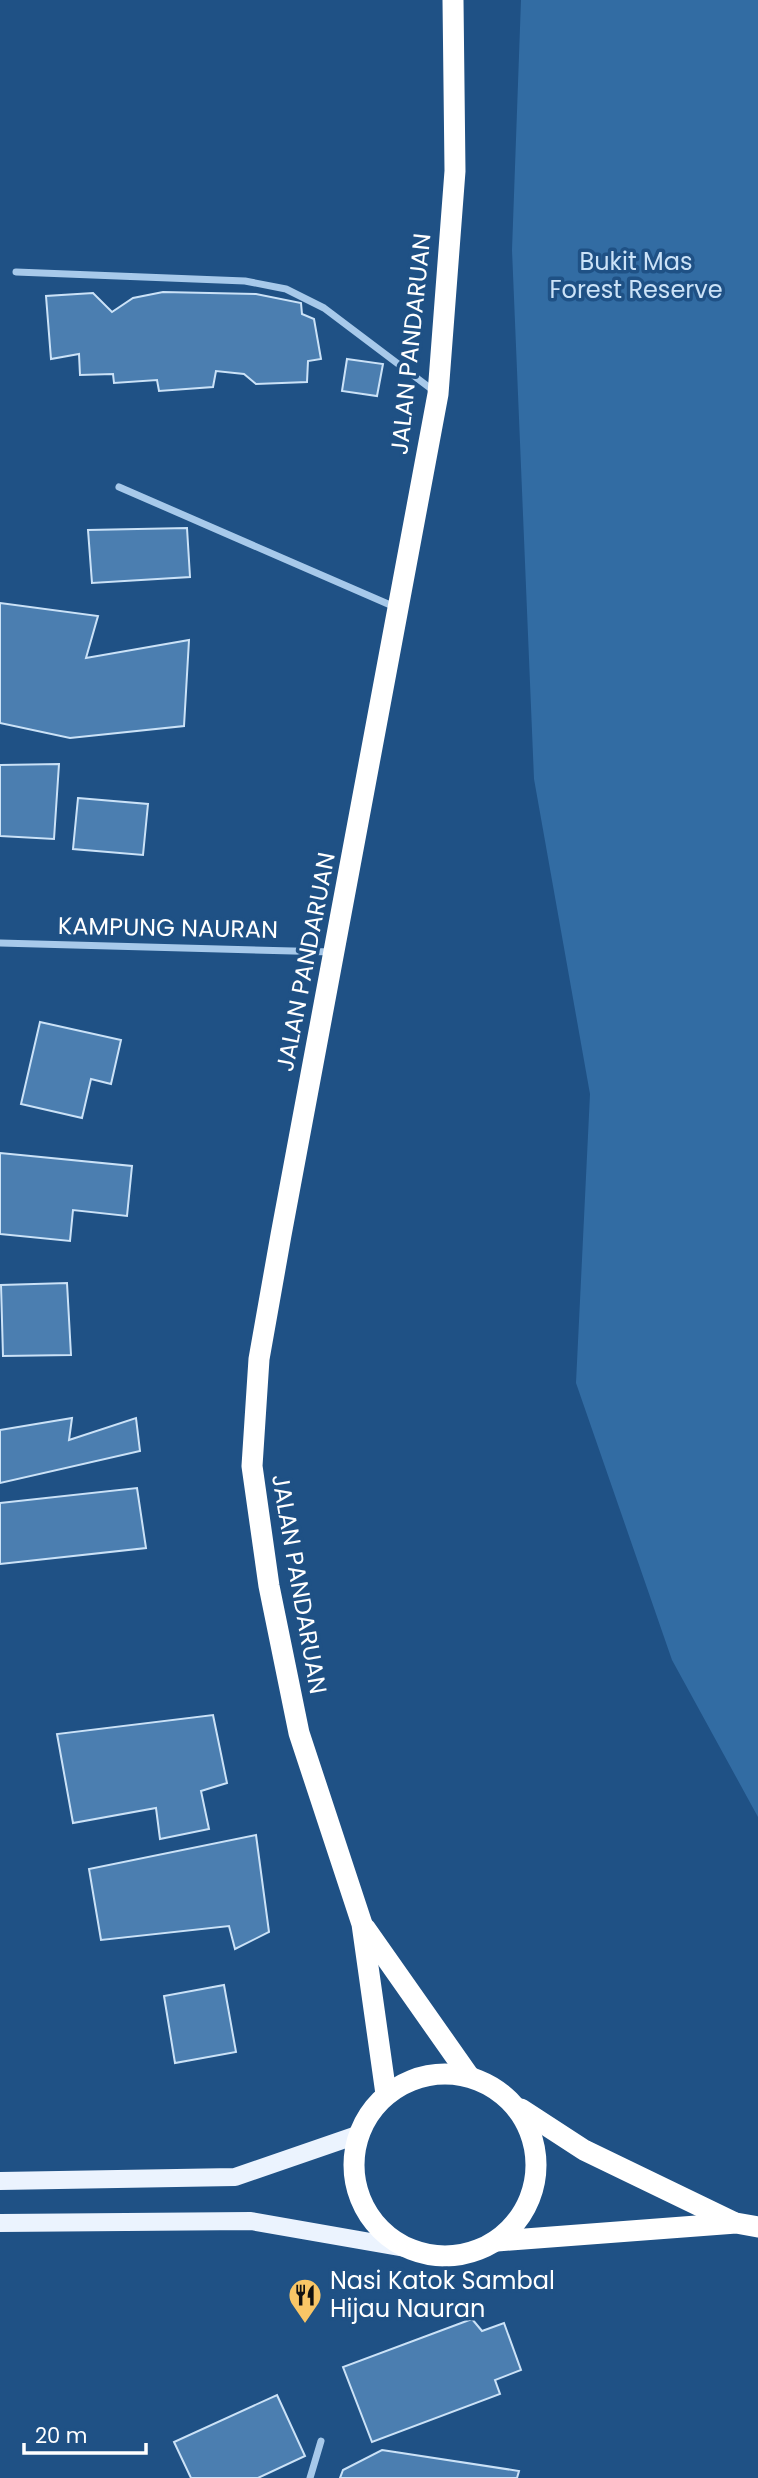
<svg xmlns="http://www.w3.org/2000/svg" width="758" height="2478" font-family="Poppins,sans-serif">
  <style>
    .green { fill: #326ca3 }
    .building { fill: #4b7eb0; stroke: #cbe2f7; stroke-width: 2 }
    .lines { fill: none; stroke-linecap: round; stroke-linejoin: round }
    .street { stroke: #a7c9ea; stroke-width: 7 }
    .primary { stroke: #ebf3fe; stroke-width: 18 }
    .highway { stroke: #fff; stroke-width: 21 }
    .labels { text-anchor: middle; stroke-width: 7; stroke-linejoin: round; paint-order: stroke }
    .park-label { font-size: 24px; fill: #cbe2f7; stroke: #1f5185 }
    .street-label { font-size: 24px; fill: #fff; stroke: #1f5185 }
    .poi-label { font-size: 24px; fill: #fff; stroke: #1f5185; text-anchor: start }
  </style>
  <rect width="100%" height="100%" fill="#1f5185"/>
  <polygon class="green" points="521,0 758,0 758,1817 672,1660 576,1383 590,1094 534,779 512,250"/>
  <g class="building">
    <polygon points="163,292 256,294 301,303 302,314 314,319 321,359 308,361 307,382 256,384 244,374 216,371 213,387 159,391 157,380 114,383 113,374 80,375 79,354 51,359 46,296 93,293 112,312 133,298"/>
    <polygon points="347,359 383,364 377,396 342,391"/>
    <polygon points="187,528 190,577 92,583 88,530"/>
    <polygon points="0,603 98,616 86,658 189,640 184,726 70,738 0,723"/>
    <polygon points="59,764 54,839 0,836 0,765"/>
    <polygon points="78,798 148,804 143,855 73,849"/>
    <polygon points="40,1022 121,1040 111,1084 91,1079 82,1118 21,1104"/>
    <polygon points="0,1153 132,1166 127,1216 73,1210 70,1241 0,1234"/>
    <polygon points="67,1283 71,1355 3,1356 1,1285"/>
    <polygon points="72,1418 69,1440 136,1418 140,1451 0,1483 0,1430"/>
    <polygon points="137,1488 146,1548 0,1564 0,1503"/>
    <polygon points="213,1715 227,1783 201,1791 209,1829 160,1839 156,1808 73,1823 57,1734"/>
    <polygon points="256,1835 269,1932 235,1949 229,1926 101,1940 89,1869"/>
    <polygon points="224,1985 236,2052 175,2063 164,1996"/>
    <polygon points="472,2319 482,2331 504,2323 521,2370 495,2380 500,2394 372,2442 343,2367"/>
    <polygon points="277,2395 305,2456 258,2478 191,2478 174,2442"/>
    <polygon points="382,2450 519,2471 517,2478 340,2478 343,2470"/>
  </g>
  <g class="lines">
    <g class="street">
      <polyline points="16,272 245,281 286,289 324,308 434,391"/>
      <polyline points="119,487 395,607"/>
      <polyline points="0,943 332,952"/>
      <polyline points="310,2478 321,2441"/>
    </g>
    <g class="primary">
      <polyline points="0,2181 235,2177 357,2135"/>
      <polyline points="0,2223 251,2221 405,2248"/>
    </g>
    <g class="highway">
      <polyline points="365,1928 469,2076"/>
      <circle cx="445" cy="2165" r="91"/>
      <polyline points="386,2094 362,1924 299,1733 269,1586 252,1466 259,1359 281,1235 438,394 455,171 453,0"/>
      <polyline points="521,2109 584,2150 733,2222"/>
      <polyline points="497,2241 736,2223 758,2227"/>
    </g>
  </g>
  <defs>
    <symbol id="restaurant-pin" viewBox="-11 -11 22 30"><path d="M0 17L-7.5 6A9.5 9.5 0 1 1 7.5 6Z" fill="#f9c666" stroke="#1f5185"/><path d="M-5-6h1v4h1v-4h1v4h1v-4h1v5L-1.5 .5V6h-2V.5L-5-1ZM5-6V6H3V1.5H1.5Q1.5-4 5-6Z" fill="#111"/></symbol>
  </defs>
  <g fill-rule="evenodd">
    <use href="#restaurant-pin" x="286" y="2276" width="38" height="52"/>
  </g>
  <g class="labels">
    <g class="park-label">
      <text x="636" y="270">Bukit Mas<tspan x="636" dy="28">Forest Reserve</tspan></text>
    </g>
    <g class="street-label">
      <text transform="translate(411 344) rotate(-84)" y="8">JALAN PANDARUAN</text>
      <text transform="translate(168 928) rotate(1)" y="8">KAMPUNG NAURAN</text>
      <text transform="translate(306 962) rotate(-79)" y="8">JALAN PANDARUAN</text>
      <text transform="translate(299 1584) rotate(80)" y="8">JALAN PANDARUAN</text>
    </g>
    <g class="poi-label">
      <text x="330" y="2289">Nasi Katok Sambal<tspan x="330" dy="28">Hijau Nauran</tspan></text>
    </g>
  </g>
  <path d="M24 2443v10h122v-10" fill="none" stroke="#ffffff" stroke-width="3.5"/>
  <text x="35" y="2443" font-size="21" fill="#ffffff" stroke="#1f5185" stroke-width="5" paint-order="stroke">20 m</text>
</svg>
